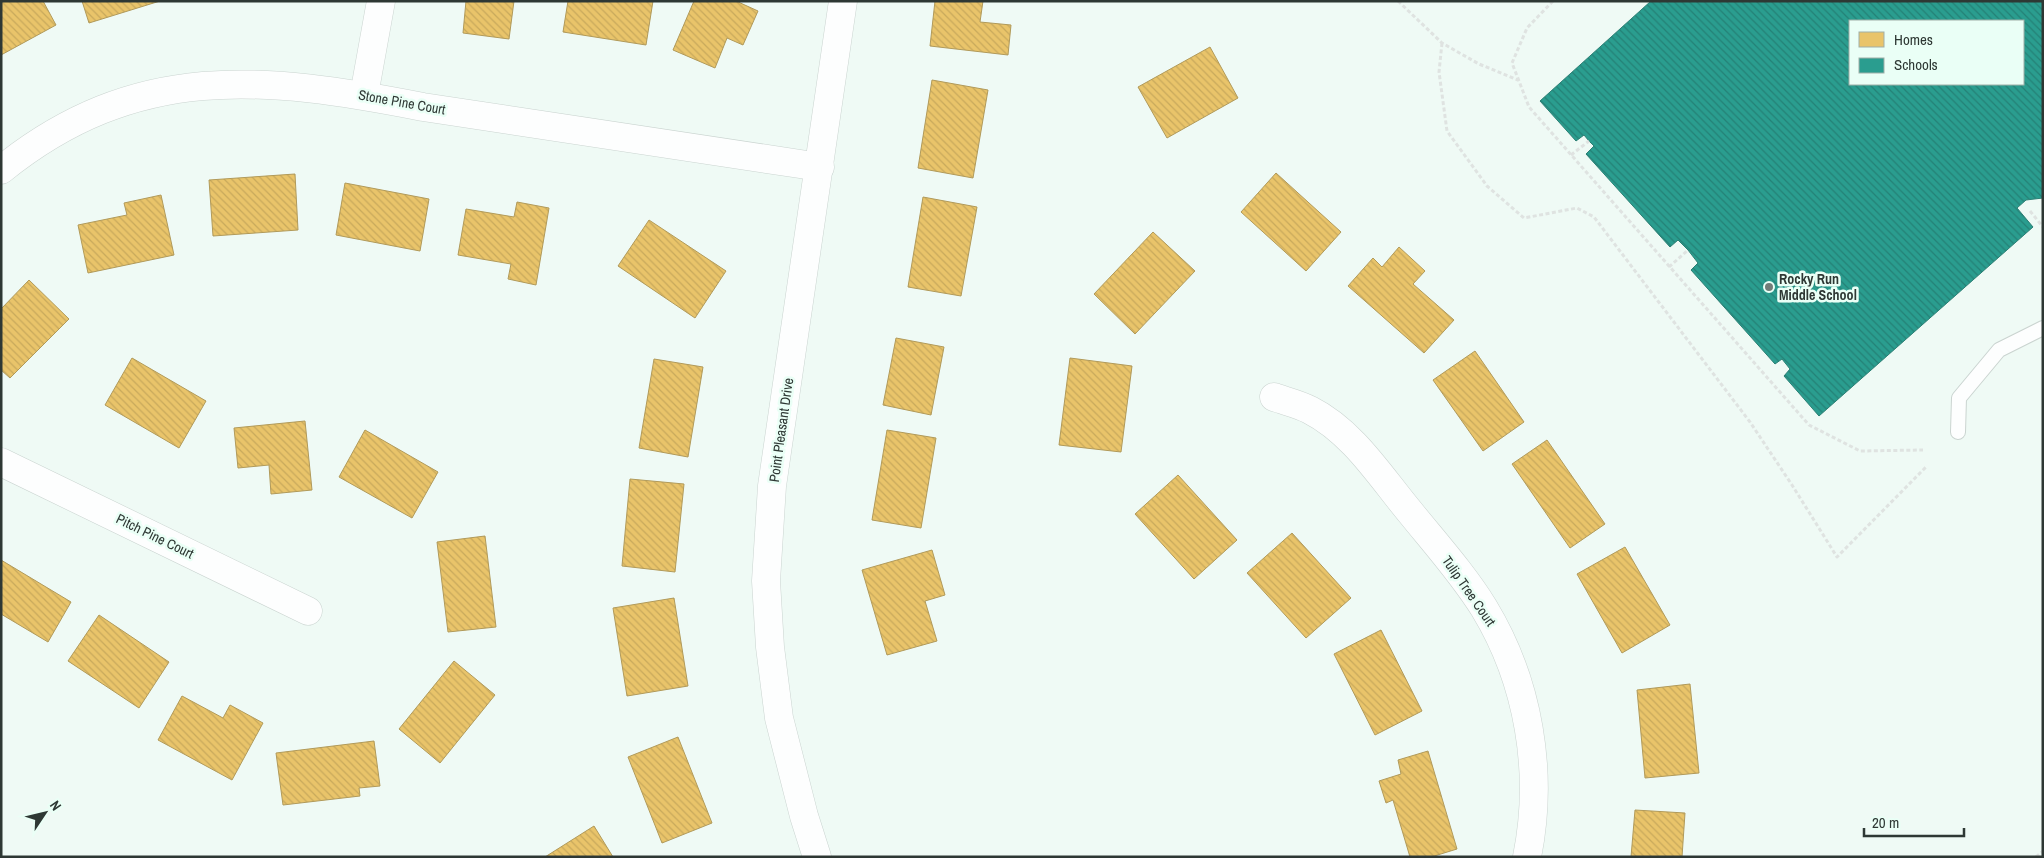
<svg xmlns="http://www.w3.org/2000/svg" width="2044" height="858" font-family="'Archivo Narrow',sans-serif">
  <style>
    .homes { fill: url(#homes-back-hatch); stroke: #b19a5a }
    .schools { fill: url(#schools-back-hatch); stroke: #2b7f74; fill-rule: evenodd }
    .lines { fill: none; stroke-linecap: round; stroke-linejoin: round }
    .service-casing { stroke: #cad4d0; stroke-width: 16 }
    .minor-casing { stroke: #cad4d0; stroke-width: 29 }
    .path { stroke: #dfe3e1; stroke-width: 3; stroke-dasharray: 4 2.5; stroke-linecap: butt }
    .service { stroke: #fdfefe; stroke-width: 14 }
    .minor { stroke: #fdfefe; stroke-width: 28 }
    .poi-dot { fill: #727c78; stroke: #eafff6; stroke-width: 2 }
    .labels { text-anchor: middle; stroke-width: 5; stroke-linejoin: round; paint-order: stroke }
    .street-label { font-size: 14px; fill: #2e3834; stroke: #eafff6 }
    .poi-label { font-size: 14px; font-weight: bold; fill: #2e3834; stroke: #eafff6; text-anchor: start }
  </style>
  <defs>
    <pattern id="homes-back-hatch" width="6" height="6" patternUnits="userSpaceOnUse" patternTransform="scale(1.25)"><rect width="6" height="6" fill="#e9c46a"/><path d="M-1 5l2 2M0 0l6 6M5-1l2 2" fill="none" stroke="#c8a95c"/></pattern>
    <pattern id="schools-back-hatch" width="6" height="6" patternUnits="userSpaceOnUse" patternTransform="scale(1.25)"><rect width="6" height="6" fill="#2a9d8f"/><path d="M-1 5l2 2M0 0l6 6M5-1l2 2" fill="none" stroke="#248176"/></pattern>
  </defs>
  <rect width="100%" height="100%" fill="#effaf5"/>
  <g class="homes">
    <polygon points="1,1 43,1 56,25 1,55"/>
    <polygon points="82,1 160,1 89,23"/>
    <polygon points="466,1 514,1 509,39 463,33"/>
    <polygon points="568,1 653,1 646,45 563,32"/>
    <polygon points="694,1 736,1 758,11 743,45 727,38 715,68 673,50"/>
    <polygon points="935,1 983,1 980,22 1011,25 1008,55 930,46"/>
    <polygon points="1210,47 1238,98 1167,138 1138,87"/>
    <polygon points="932,80 988,90 973,178 918,168"/>
    <polygon points="1276,173 1341,232 1306,271 1241,212"/>
    <polygon points="295,174 298,230 213,236 209,180"/>
    <polygon points="345,183 429,199 420,251 336,235"/>
    <polygon points="161,195 174,255 88,273 78,225 127,215 124,203"/>
    <polygon points="923,197 977,207 961,296 908,287"/>
    <polygon points="517,202 549,208 536,285 508,279 511,264 458,255 466,209 514,217"/>
    <polygon points="649,220 726,271 695,318 618,266"/>
    <polygon points="1153,232 1195,271 1135,334 1094,294"/>
    <polygon points="1399,247 1425,271 1413,284 1454,320 1424,353 1348,286 1373,258 1382,267"/>
    <polygon points="29,280 69,319 10,378 1,370 1,309"/>
    <polygon points="896,338 944,347 931,415 883,405"/>
    <polygon points="1475,351 1524,422 1483,451 1433,380"/>
    <polygon points="132,358 206,401 179,448 105,405"/>
    <polygon points="1070,358 1132,366 1121,452 1059,445"/>
    <polygon points="654,359 703,367 688,457 639,448"/>
    <polygon points="305,421 312,490 271,494 269,465 238,468 234,428"/>
    <polygon points="365,430 438,472 412,518 339,477"/>
    <polygon points="887,430 936,438 921,528 872,520"/>
    <polygon points="1547,440 1605,524 1570,548 1512,464"/>
    <polygon points="1178,475 1237,540 1194,579 1135,514"/>
    <polygon points="630,479 684,484 675,572 622,566"/>
    <polygon points="1292,533 1351,598 1306,638 1247,573"/>
    <polygon points="485,536 496,627 448,632 437,542"/>
    <polygon points="1625,547 1670,625 1622,653 1577,574"/>
    <polygon points="932,550 945,595 925,601 937,641 887,655 862,570"/>
    <polygon points="1,560 71,602 48,642 1,614"/>
    <polygon points="674,598 688,686 627,696 613,608"/>
    <polygon points="99,615 169,662 139,708 68,661"/>
    <polygon points="1381,630 1422,711 1375,735 1334,654"/>
    <polygon points="454,661 495,695 440,763 399,729"/>
    <polygon points="1690,684 1699,773 1645,778 1637,690"/>
    <polygon points="182,696 223,718 230,705 263,723 232,780 158,740"/>
    <polygon points="678,737 712,823 662,843 628,757"/>
    <polygon points="374,741 380,786 359,788 360,796 283,805 276,753"/>
    <polygon points="1428,751 1457,849 1431,857 1410,857 1393,800 1386,803 1379,781 1401,774 1398,760"/>
    <polygon points="1635,810 1685,813 1682,857 1631,857"/>
    <polygon points="594,826 613,857 545,857"/>
  </g>
  <path class="schools" d="M1651,1H2043V198L2026,200L2017,208L2033,227L1819,416L1784,376L1790,369L1782,359L1775,364L1691,270L1698,263L1688,250L1678,240L1670,247L1586,154L1594,146L1589,141L1584,135L1576,141L1540,101ZM1850,21H2023V84H1850Z"/>
  <g class="lines">
    <defs>
      <polyline id="service" points="1958,432 1959,398 1999,350 2043,328"/>
      <g id="minor">
        <polyline points="364,95 381,1"/>
        <path d="M1,170C136,61 264,76 423,107L820,167"/>
        <path d="M1274,397C1285,401 1299,404 1310,410C1353,432 1380,476 1410,512C1435,543 1463,574 1484,608C1529,682 1544,773 1527,857"/>
        <polyline points="1,462 308,611"/>
        <polyline points="817,857 804,816 779,718 770,647 766,581 772,486 843,1"/>
      </g>
    </defs>
    <use href="#service" class="service-casing"/>
    <use href="#minor" class="minor-casing"/>
    <g class="path">
      <polyline points="1398,1 1442,43 1479,64 1518,80"/>
      <polyline points="1553,1 1527,28 1512,63 1529,107 1809,425 1860,451 1923,450"/>
      <polyline points="1442,43 1439,72 1447,131 1487,186 1524,218 1577,208 1594,217 1750,422 1792,485 1837,557 1926,467"/>
      <polyline points="1571,155 1589,141"/>
      <polyline points="2030,211 2043,227"/>
      <polyline points="1669,267 1688,250"/>
      <polyline points="2036,857 2043,851"/>
    </g>
    <use href="#service" class="service"/>
    <use href="#minor" class="minor"/>
  </g>
  <circle class="poi-dot" cx="1769" cy="287" r="5"/>
  <g class="labels">
    <g class="street-label">
      <text transform="translate(402 102) rotate(10)" y="5">Stone Pine Court</text>
      <text transform="translate(781 430) rotate(-82)" y="5">Point Pleasant Drive</text>
      <text transform="translate(155 536) rotate(26)" y="5">Pitch Pine Court</text>
      <text transform="translate(1469 591) rotate(55)" y="5">Tulip Tree Court</text>
    </g>
    <g class="poi-label">
      <text x="1779" y="284">Rocky Run<tspan x="1779" dy="16">Middle School</tspan></text>
    </g>
  </g>
  <rect width="2044" height="858" fill="none" stroke="#2e3834" stroke-width="5"/>
  <rect x="1849" y="20" width="175" height="65" fill="#eafff6" stroke="#9fafa8"/>
  <rect x="1859" y="32" width="25" height="15" fill="#e9c46a" stroke="#9fafa8"/>
  <text x="1894" y="45" font-size="15" fill="#2e3834">Homes</text>
  <rect x="1859" y="58" width="25" height="15" fill="#2a9d8f" stroke="#9fafa8"/>
  <text x="1894" y="70" font-size="15" fill="#2e3834">Schools</text>
  <g transform="translate(45 813) rotate(55)" stroke="#eafff6" stroke-width="4" paint-order="stroke">
  <path d="M0-4L9 19L0 12L-9 19Z" fill="#2e3834"/>
  <text y="-8" font-size="14" font-weight="bold" text-anchor="middle" fill="#2e3834">N</text>
  </g>
  <path d="M1864 828v8h100v-8" fill="none" stroke="#2e3834" stroke-width="2.5"/>
  <text x="1872" y="828" font-size="15" fill="#2e3834" stroke="#eafff6" stroke-width="4" paint-order="stroke">20 m</text>
</svg>
